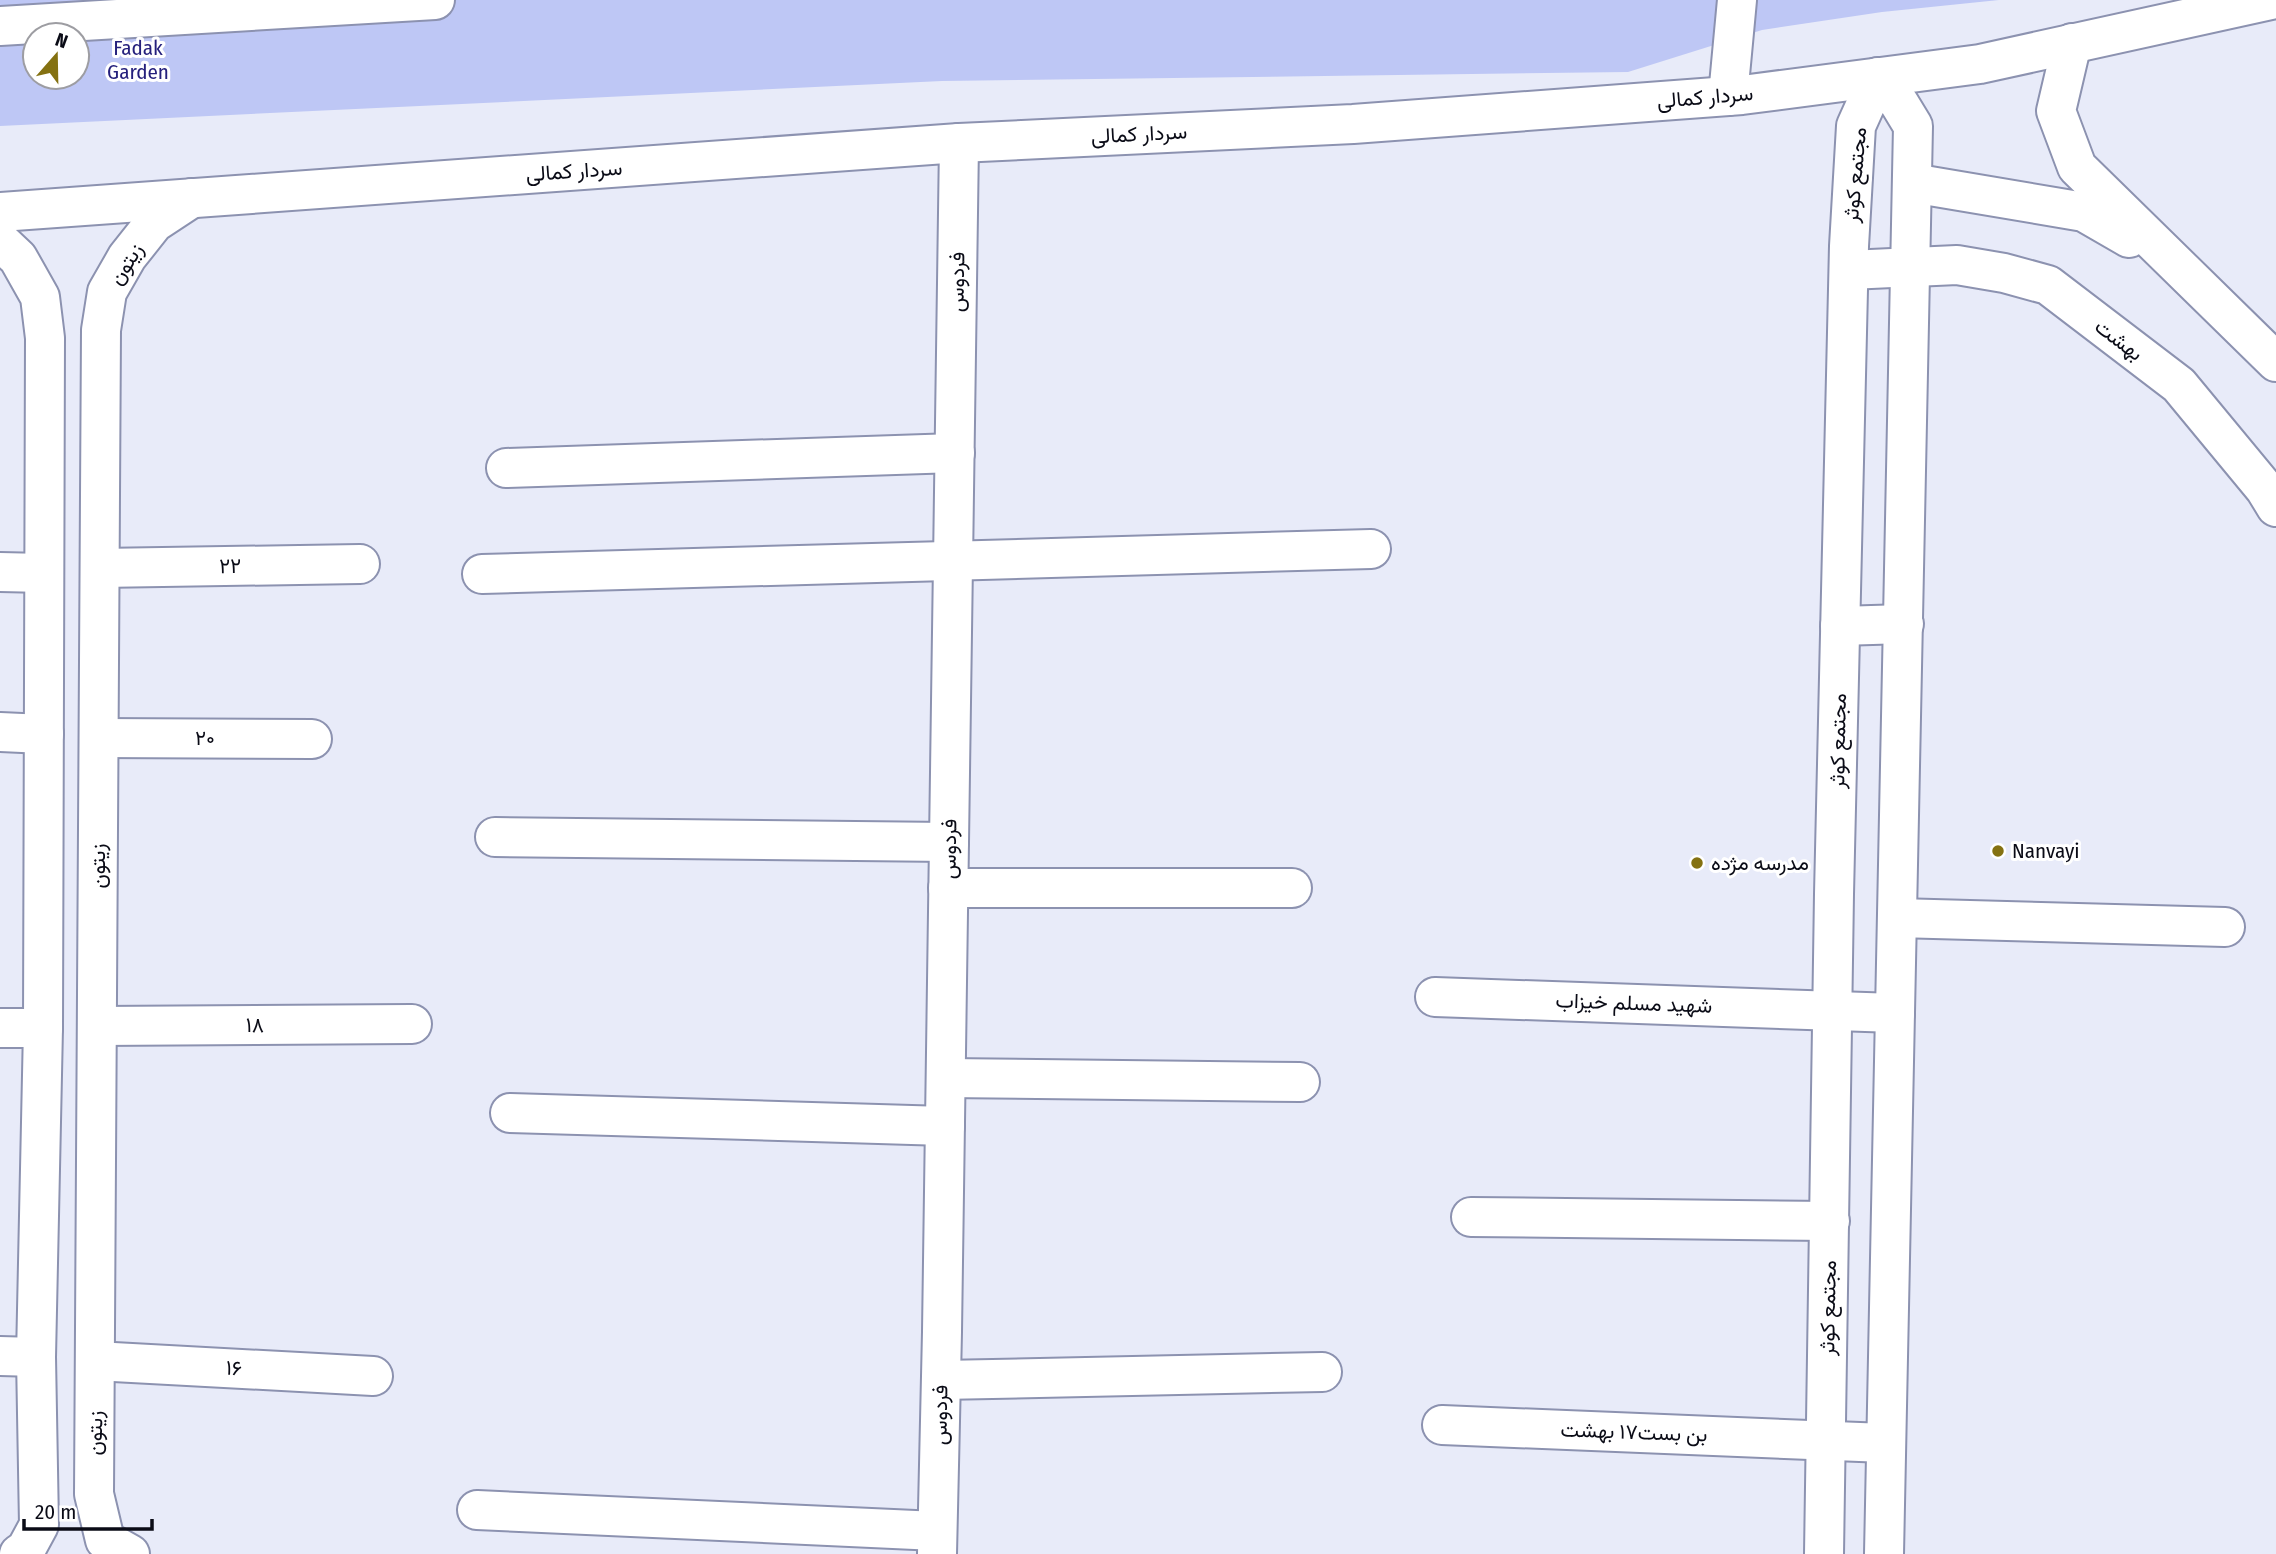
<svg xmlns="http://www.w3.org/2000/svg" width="2276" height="1554" font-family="'Fira Sans Condensed',Vazirmatn,sans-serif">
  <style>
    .green { fill: #bec7f5; fill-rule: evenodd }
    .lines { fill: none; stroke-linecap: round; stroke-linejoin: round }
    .minor-casing { stroke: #8c92b0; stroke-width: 42 }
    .major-casing { stroke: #8c92b0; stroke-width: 42 }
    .minor { stroke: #fff; stroke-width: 38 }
    .major { stroke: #fff; stroke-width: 38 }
    .poi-dot { fill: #847111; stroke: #fff; stroke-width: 2.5 }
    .labels { text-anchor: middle; stroke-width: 6; stroke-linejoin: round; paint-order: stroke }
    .park-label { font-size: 21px; fill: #25207c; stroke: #fff }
    .street-label { font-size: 21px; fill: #0a0b16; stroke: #fff }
    .poi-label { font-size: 21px; fill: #0a0b16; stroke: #fff; text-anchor: start }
  </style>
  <rect width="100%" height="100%" fill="#e8ebf9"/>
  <path class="green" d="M0,0H1999L1882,12L1762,30L1628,72L942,81L0,126ZM35,35H77V77H35Z"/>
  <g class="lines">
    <defs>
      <g id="minor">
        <polyline points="0,26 435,0"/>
        <polyline points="2072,43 2056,111 2077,167 2276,362"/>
        <polyline points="1728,96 1737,0"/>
        <polyline points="1912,183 2084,212 2129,238"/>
        <polyline points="0,241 18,258 40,297 45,338 43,1028 36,1357 39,1525 26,1549 19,1554"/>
        <polyline points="1849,270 1957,265 2004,273 2048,285 2179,385 2265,489 2276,507"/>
        <polyline points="506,468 955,453"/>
        <polyline points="100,568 360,564"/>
        <polyline points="0,572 44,573"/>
        <polyline points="482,574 1371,549"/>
        <polyline points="1840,626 1904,624"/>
        <polyline points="0,732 44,734"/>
        <polyline points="99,738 312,739"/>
        <polyline points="495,837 949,842"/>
        <polyline points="948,888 1292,888"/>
        <polyline points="1897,918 2225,927"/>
        <polyline points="1435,997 1895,1013"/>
        <polyline points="98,1026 412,1024"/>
        <polyline points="0,1028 43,1028"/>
        <polyline points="946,1078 1300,1082"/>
        <polyline points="510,1113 945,1126"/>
        <polyline points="1471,1217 1830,1221"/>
        <polyline points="0,1356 36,1357"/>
        <polyline points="95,1361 373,1376"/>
        <polyline points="941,1380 1322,1372"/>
        <polyline points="1442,1425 1885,1443"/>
        <polyline points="477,1510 937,1531"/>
        <polyline points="130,1554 105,1540 94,1494 101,330 107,292 127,257 154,223 192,198"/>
        <polyline points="937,1554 942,1332 959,143"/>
        <polyline points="1824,1554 1834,894 1849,246 1856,126 1878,77 1899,103 1913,126 1884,1554"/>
      </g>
      <polyline id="major" points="0,212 959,143 1353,124 1742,95 1980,64 2271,0"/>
    </defs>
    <use href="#minor" class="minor-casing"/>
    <use href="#major" class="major-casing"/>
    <use href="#minor" class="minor"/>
    <use href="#major" class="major"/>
  </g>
  <g class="poi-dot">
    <circle cx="1998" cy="851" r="7"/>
    <circle cx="1697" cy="863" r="7"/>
  </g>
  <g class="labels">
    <g class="park-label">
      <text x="138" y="55">Fadak<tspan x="138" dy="24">Garden</tspan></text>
    </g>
    <g class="street-label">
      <text transform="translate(1705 97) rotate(-5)" y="7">سردار کمالی</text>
      <text transform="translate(1139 134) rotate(-3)" y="7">سردار کمالی</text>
      <text transform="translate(574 171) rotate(-4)" y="7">سردار کمالی</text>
      <text transform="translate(1855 175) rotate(-85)" y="7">مجتمع کوثر</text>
      <text transform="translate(126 264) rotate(-57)" y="7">زیتون</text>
      <text transform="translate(957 282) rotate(-89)" y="7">فردوس</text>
      <text transform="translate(2119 340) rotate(37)" y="7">بهشت</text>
      <text transform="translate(230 566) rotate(-1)" y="7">۲۲</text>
      <text x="205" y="745">۲۰</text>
      <text transform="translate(1838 741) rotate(-89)" y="7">مجتمع کوثر</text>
      <text transform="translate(949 849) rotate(-89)" y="7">فردوس</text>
      <text transform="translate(98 866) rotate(-90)" y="7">زیتون</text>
      <text transform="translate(1634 1003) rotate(2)" y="7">شهید مسلم خیزاب</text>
      <text x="255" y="1032">۱۸</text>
      <text transform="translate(1828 1308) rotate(-89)" y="7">مجتمع کوثر</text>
      <text transform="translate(234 1368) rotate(3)" y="7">۱۶</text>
      <text transform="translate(940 1415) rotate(-89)" y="7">فردوس</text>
      <text transform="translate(1634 1432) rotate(2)" y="7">بن بست۱۷ بهشت</text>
      <text transform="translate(95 1433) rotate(-89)" y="7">زیتون</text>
    </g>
    <g class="poi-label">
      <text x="2012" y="858">Nanvayi</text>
      <text x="1711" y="870">مدرسه مژده</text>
    </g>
  </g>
  <g transform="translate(56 56) rotate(20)"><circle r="33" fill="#ffffff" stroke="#9d9da2" stroke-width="2"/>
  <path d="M0-5L12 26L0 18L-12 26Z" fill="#847111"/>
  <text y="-10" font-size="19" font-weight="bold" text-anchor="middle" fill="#0a0b16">N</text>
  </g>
  <path d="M24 1519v10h128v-10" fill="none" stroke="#0a0b16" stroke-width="3.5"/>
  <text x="35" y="1519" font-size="21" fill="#0a0b16" stroke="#ffffff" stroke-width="5" paint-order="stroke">20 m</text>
</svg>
